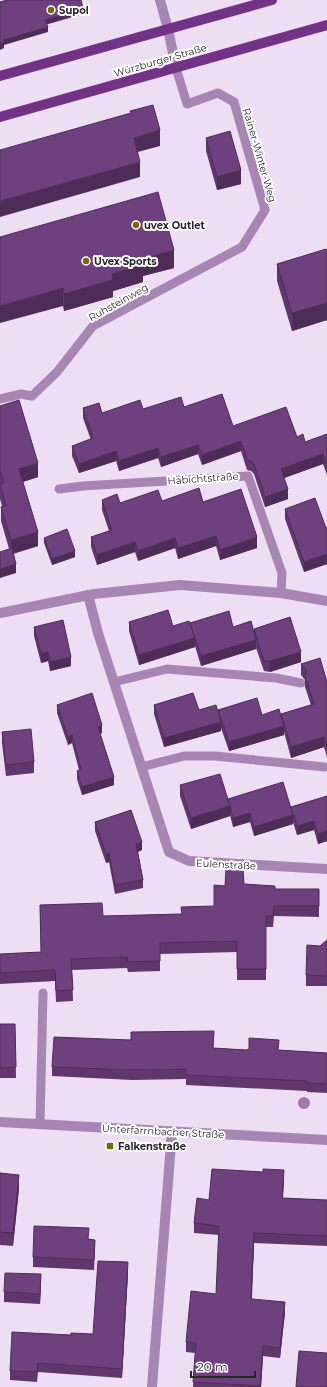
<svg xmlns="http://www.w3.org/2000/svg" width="327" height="1387" font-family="Montserrat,sans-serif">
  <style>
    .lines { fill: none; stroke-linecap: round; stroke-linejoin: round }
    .service { stroke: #a886b3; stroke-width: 9 }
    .minor { stroke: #a886b3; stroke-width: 10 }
    .primary { stroke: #723386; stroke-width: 10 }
    .tree { fill: #a279ae }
    .wall { fill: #5f376c }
    .shaded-wall { fill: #4d2d58 }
    .building { fill: #6e407d; stroke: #4d2d58 }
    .poi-dot { fill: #6f6c09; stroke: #fff; stroke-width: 1.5 }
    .labels { text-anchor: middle; stroke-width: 4; stroke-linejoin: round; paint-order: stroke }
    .poi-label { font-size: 10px; font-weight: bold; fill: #2a242c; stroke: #fff; text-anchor: start }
    .street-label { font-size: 10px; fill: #2a242c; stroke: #fff }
  </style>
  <rect width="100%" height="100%" fill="#eedef4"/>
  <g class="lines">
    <g class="service">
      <polyline points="0,399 21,394 32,396 57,372 93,326 242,247 265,210 234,102 218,93 187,104 176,68"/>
      <polyline points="59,489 83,486 248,476 282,573 281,593"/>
      <polyline points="114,682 167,669 276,678 301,683"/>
      <polyline points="141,767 184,756 215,756 325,767"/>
      <polyline points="40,1124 43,993"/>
    </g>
    <g class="minor">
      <polyline points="160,0 168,29 176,68"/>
      <polyline points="88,595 98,633 169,852 189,861 327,869"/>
      <polyline points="0,613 94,594 180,585 281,593 327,601"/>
      <polyline points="0,1122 327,1140"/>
      <polyline points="152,1387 172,1131"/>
    </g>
    <g class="primary">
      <polyline points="0,76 272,0"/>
      <polyline points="0,117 327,25"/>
    </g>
  </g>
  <circle class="tree" cx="304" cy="1103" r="6"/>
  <g class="wall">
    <polygon points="206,138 241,184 217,190 206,151"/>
    <polygon points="0,237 174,268 143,276 143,282 113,291 113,297 64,311 63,306"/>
    <polygon points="327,252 327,320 292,331 277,281 277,264"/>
    <polygon points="0,406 38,477 23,482 38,546 13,554 16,573 1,521 1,507 2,506 0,499"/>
    <polygon points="184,407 233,426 297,437 305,442 327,434 327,475 323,464 284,478 288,499 265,507 254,474 251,471 247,470 241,451 202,465 198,454 161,467 158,458 119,471 116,461 79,473 72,456 72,446 91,440 83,418 83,408 102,413 143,409"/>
    <polygon points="102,500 120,503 162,501 203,502 257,548 220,560 216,546 178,559 175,548 138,561 135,552 97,565 91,547 91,537 109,531 102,510"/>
    <polygon points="285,509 326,528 327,527 327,564 304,572 285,519"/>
    <polygon points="44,538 75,557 52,565 44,543"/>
    <polygon points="129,622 173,626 190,624 233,627 254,631 301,662 270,672 264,671 256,648 256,649 201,666 195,646 195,647 139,665 129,631"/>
    <polygon points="34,627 71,666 50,671 48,661 41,663 34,636"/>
    <polygon points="301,664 327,682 327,757 324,747 291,758 284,732 284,735 229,751 221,728 221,731 164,747 154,714 154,705 218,712 218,710 262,715 281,718 281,714 311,705 305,687 305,680 301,675"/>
    <polygon points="57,705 102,733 100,734 114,785 82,795 77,779 77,771 79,770 72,743 68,745 57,713"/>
    <polygon points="2,732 34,762 34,773 6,776 2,743"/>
    <polygon points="180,785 228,800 291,809 291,807 327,796 327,841 318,844 314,830 297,835 293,822 293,824 254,836 250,822 233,827 230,815 230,816 191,829 180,796"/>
    <polygon points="95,822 142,850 138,852 143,880 143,888 115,894 109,862 106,863 95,831"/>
    <polygon points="244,884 275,889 319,889 319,917 274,916 273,927 266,927 266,980 237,980 237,952 160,954 160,971 128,972 127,968 72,970 73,1001 56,1002 55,981 0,984 0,954 41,952 40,905 103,916 181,914 214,906 225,886"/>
    <polygon points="327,940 327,986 306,986 306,975 320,946"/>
    <polygon points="0,1024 15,1024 16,1078 0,1078"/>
    <polygon points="213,1048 246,1050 279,1050 327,1053 327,1093 307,1092 307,1091 186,1085 186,1079 132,1080 52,1076 52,1067"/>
    <polygon points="0,1173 19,1188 13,1246 0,1245"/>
    <polygon points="284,1180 283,1198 327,1200 327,1246 254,1243 252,1298 252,1299 285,1312 280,1358 263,1356 261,1387 193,1387 195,1353 186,1352 186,1342 216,1294 219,1235 194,1233 194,1223 209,1200"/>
    <polygon points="89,1239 95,1250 94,1270 33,1267 33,1257"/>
    <polygon points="128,1272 122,1378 38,1372 37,1382 10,1380 10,1371 71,1335 93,1334"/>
    <polygon points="41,1285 40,1304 4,1302 4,1292"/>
  </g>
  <g class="shaded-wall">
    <polygon points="83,8 83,14 45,25 45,20"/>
    <polygon points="48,27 48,32 4,45 4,48 0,50 0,44 3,40"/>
    <polygon points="160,130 160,146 134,153 134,138"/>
    <polygon points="140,162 140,177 0,217 0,201"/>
    <polygon points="241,170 241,184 217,190 217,177"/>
    <polygon points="174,250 174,268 143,276 143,282 113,291 113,297 64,311 64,294 112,274 142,259"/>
    <polygon points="63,288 63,306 0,323 0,306"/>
    <polygon points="327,303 327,320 292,331 292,313"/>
    <polygon points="241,441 241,451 202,465 202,455"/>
    <polygon points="198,445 198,454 161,467 161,457"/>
    <polygon points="158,448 158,458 119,471 119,461"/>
    <polygon points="116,451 116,461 79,473 79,464"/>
    <polygon points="323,454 323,464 281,479 281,469"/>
    <polygon points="38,463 38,477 19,483 19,469"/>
    <polygon points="288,489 288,499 265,507 265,497"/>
    <polygon points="38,532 38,546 11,554 11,540"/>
    <polygon points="216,536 216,546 178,559 178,548"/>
    <polygon points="257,537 257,548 220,560 220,550"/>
    <polygon points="175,538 175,548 138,561 138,551"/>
    <polygon points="135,542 135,552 97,565 97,555"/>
    <polygon points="75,551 75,557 52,565 52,559"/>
    <polygon points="327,554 327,564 304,572 304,562"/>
    <polygon points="16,564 16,573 0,578 0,569"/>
    <polygon points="195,638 195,647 139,665 139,655"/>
    <polygon points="256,640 256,649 201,666 201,656"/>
    <polygon points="48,652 48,661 41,663 41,654"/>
    <polygon points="301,652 301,662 270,672 270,661"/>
    <polygon points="71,657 71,666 50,671 50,662"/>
    <polygon points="221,722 221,731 164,747 164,738"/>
    <polygon points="102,725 102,733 98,735 98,727"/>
    <polygon points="284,726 284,735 229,751 229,742"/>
    <polygon points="72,735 72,743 68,745 68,737"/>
    <polygon points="324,737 324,747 291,758 291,747"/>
    <polygon points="114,777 114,785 82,795 82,787"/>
    <polygon points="230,806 230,816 191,829 191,818"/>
    <polygon points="250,813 250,822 233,827 233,818"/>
    <polygon points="293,815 293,824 254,836 254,827"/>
    <polygon points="314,821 314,830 297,835 297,826"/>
    <polygon points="327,831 327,841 318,844 318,834"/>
    <polygon points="142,842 142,850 136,852 136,844"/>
    <polygon points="109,853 109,862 106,863 106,854"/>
    <polygon points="284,1170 284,1180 282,1208 282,1198"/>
    <polygon points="19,1175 19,1188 13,1246 13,1233"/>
    <polygon points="254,1233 254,1243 251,1307 251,1297"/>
    <polygon points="128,1262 128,1272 122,1378 122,1369"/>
    <polygon points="41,1274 41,1285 40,1304 40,1294"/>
    <polygon points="285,1302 285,1312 280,1358 280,1348"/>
    <polygon points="263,1346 263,1356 261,1387 260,1387"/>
  </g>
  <g class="building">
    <polygon points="7,0 81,0 83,8 45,20 48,27 3,40 4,43 0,44 0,2"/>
    <polygon points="153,105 160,130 134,138 140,162 0,201 0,150 131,113 130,111"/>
    <polygon points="230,131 241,170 217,177 206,138"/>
    <polygon points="158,192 174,250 142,259 143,265 112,274 113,280 64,294 63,288 0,306 0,237"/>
    <polygon points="326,249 327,252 327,303 292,313 277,264"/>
    <polygon points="222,394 233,426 286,407 297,437 303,434 305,442 327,434 327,465 323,454 281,469 288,489 265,497 254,464 251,461 247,460 241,441 202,455 198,445 161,457 158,448 119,461 116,451 79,464 72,446 93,438 83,408 99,403 102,413 140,400 143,409 181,397 184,407"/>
    <polygon points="19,400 38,463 19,469 38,532 11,540 1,507 6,505 0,485 0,484 4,483 0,471 0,406"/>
    <polygon points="199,488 203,502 241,489 257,537 220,550 216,536 178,548 175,538 138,551 135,542 97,555 91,537 112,530 102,500 117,494 120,503 158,490 162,501"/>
    <polygon points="315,498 326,528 327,527 327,554 304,562 285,509"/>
    <polygon points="67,529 75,551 52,559 44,538"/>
    <polygon points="12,548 16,564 0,569 0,552"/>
    <polygon points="168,610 173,626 189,621 195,638 139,655 129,622"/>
    <polygon points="229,611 233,627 251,621 256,640 201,656 190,623"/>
    <polygon points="290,617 301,652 270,661 264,661 254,629"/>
    <polygon points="63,620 71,657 50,662 48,652 41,654 34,627"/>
    <polygon points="320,658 327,682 327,746 324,737 291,747 281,714 314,704 305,676 307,671 301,664"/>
    <polygon points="92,693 102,725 98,727 114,777 82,787 77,771 81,769 72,735 68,737 57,705"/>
    <polygon points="193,693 199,710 216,705 221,722 164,738 154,705"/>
    <polygon points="257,698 262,715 279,709 284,726 229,742 218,710"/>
    <polygon points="31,729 34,762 6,765 2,732"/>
    <polygon points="220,774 230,806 191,818 180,785"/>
    <polygon points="283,782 293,815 254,827 250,813 233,818 228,799"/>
    <polygon points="327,796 327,831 318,834 314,821 297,826 291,807"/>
    <polygon points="131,810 142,842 136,844 143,880 115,885 109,853 106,854 95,822"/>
    <polygon points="226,869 243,869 244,884 275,886 275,889 319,889 319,906 274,906 273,916 266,916 266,969 237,969 237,941 160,943 160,961 128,962 127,957 71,959 73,990 56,991 55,970 0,973 0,954 41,952 40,905 102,903 103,916 182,914 181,907 214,906 214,885 225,886"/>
    <polygon points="327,940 327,976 306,975 307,945 320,946"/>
    <polygon points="0,1024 15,1024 16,1067 0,1068"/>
    <polygon points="214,1031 213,1048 246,1050 249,1049 249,1038 279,1040 278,1050 327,1053 327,1084 307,1083 307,1081 186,1075 186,1069 132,1070 52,1067 54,1037 131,1040 131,1032"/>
    <polygon points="212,1169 263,1172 263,1169 284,1170 282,1198 327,1200 327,1236 254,1233 251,1297 252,1299 285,1302 280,1348 263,1346 260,1386 193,1382 196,1343 186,1342 191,1291 216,1294 219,1226 194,1223 197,1198 209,1200"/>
    <polygon points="0,1173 19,1175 13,1233 0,1232"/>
    <polygon points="34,1226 89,1228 88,1239 95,1240 94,1260 33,1257"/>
    <polygon points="98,1261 128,1262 122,1369 38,1363 37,1372 10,1371 12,1332 71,1335 71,1333 93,1334"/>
    <polygon points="5,1273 41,1274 40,1294 4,1292"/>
    <polygon points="299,1351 327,1353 327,1387 296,1387"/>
  </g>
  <g class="poi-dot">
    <circle cx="51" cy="10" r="4"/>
    <circle cx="136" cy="225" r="4"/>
    <circle cx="86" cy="261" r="4"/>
    <rect x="106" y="1142" width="8" height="8" rx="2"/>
  </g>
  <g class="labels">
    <g class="poi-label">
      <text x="59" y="14">Supol</text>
      <text x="144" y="229">uvex Outlet</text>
      <text x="94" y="265">Uvex Sports</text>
      <text x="118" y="1150">Falkenstraße</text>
    </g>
    <g class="street-label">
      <text transform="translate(160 60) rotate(-16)" y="4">Würzburger Straße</text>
      <text transform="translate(260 155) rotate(74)" y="4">Rainer-Winter-Weg</text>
      <text transform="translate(118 302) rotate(-29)" y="4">Ruhsteinweg</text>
      <text transform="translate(203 478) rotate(-4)" y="4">Habichtstraße</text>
      <text transform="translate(226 864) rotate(3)" y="4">Eulenstraße</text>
      <text transform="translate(163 1131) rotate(3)" y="4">Unterfarrnbacher Straße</text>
    </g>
  </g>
  <path d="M191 1371v6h64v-6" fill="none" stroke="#2a242c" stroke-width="2"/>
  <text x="197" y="1371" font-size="12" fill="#2a242c" stroke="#ffffff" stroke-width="3" paint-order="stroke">20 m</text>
</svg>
